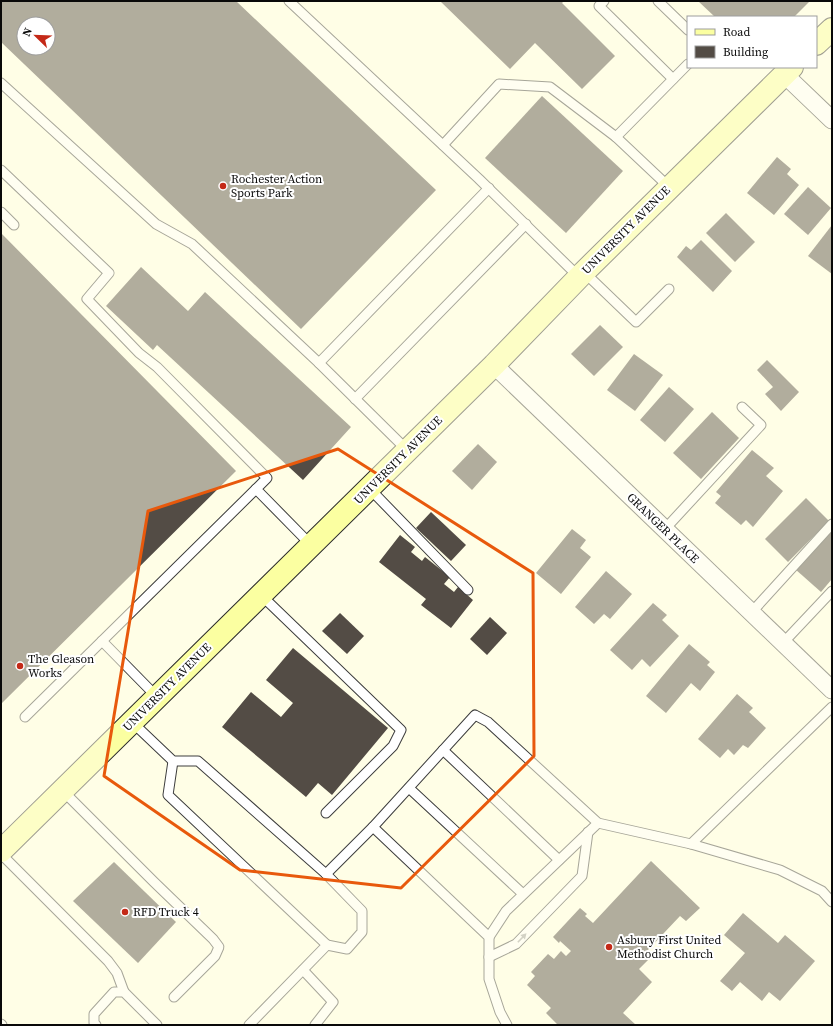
<svg xmlns="http://www.w3.org/2000/svg" width="833" height="1026" font-family="'Source Serif 4',serif">
  <style>
    .building { fill: #534c45; fill-rule: evenodd }
    .lines { fill: none; stroke-linecap: round; stroke-linejoin: round }
    .lane-casing { stroke: #3c3c3c; stroke-width: 11 }
    .street-casing { stroke: #3c3c3c; stroke-width: 19 }
    .secondary-casing { stroke: #2b2b2b; stroke-width: 24 }
    .lane { stroke: #fff; stroke-width: 9 }
    .street { stroke: #fff; stroke-width: 17 }
    .secondary { stroke: #fbffa1; stroke-width: 22 }
    .oneway { fill: #9d9d9d }
    .marked { fill: none; stroke: #e8590c; stroke-width: 3; stroke-linejoin: round }
    .poi-dot { fill: #c42917; stroke: #fff; stroke-width: 1.5 }
    .labels { text-anchor: middle; stroke-width: 4; stroke-linejoin: round; paint-order: stroke }
    .poi-label { font-size: 12px; fill: #090909; stroke: #fff; text-anchor: start }
    .street-label { font-size: 12px; fill: #090909; stroke: #fff }
  </style>
  <rect width="100%" height="100%" fill="#fffee6"/>
  <g class="building">
    <path d="M1,1H236L436,190L301,329L1,42ZM24,24H48V48H24Z"/>
    <polygon points="440,1 564,1 562,3 615,56 582,89 535,43 510,69"/>
    <polygon points="698,1 810,1 794,17 715,17"/>
    <polygon points="542,96 623,171 566,233 485,158"/>
    <polygon points="777,157 791,169 787,174 799,185 774,215 747,193"/>
    <polygon points="808,187 831,208 808,235 784,214"/>
    <polygon points="726,213 755,242 735,262 706,233"/>
    <polygon points="832,225 832,274 808,256"/>
    <polygon points="1,233 236,471 1,704 1,552 2,551 1,550"/>
    <polygon points="701,240 732,271 713,292 677,257 686,246 691,250"/>
    <polygon points="141,267 188,311 205,292 351,427 303,480 157,345 153,350 106,306"/>
    <polygon points="600,325 623,347 594,376 571,354"/>
    <polygon points="634,354 663,375 635,411 607,390"/>
    <polygon points="767,360 799,392 781,411 765,394 773,387 757,370"/>
    <polygon points="669,387 694,409 665,442 640,420"/>
    <polygon points="712,412 739,438 701,479 673,453"/>
    <polygon points="478,444 497,462 472,490 452,471"/>
    <polygon points="752,450 774,468 766,476 783,491 753,527 746,520 741,525 715,503 721,496 716,492"/>
    <polygon points="806,498 829,521 788,562 765,539"/>
    <polygon points="431,512 466,545 451,561 416,528"/>
    <polygon points="832,526 832,579 821,592 795,569"/>
    <polygon points="572,529 586,540 580,548 591,557 561,594 536,573"/>
    <polygon points="400,535 415,547 411,552 422,561 425,557 450,577 444,584 454,592 458,587 473,600 451,628 421,605 426,599 379,562"/>
    <polygon points="606,571 632,594 610,619 604,614 594,624 575,607"/>
    <polygon points="653,603 667,615 662,620 679,636 650,667 642,659 632,670 610,650"/>
    <polygon points="340,613 364,636 347,654 322,631"/>
    <polygon points="490,617 507,633 487,655 470,639"/>
    <polygon points="689,644 710,662 707,665 715,672 700,691 691,683 666,713 646,696"/>
    <polygon points="293,648 388,728 332,795 318,783 306,797 222,727 251,692 281,717 293,703 266,680"/>
    <polygon points="737,694 753,708 749,712 766,728 748,748 743,745 734,755 728,749 720,758 698,739"/>
    <polygon points="651,861 700,908 686,921 680,916 647,951 652,956 639,969 652,982 623,1013 636,1025 558,1025 546,1013 551,1008 527,985 535,976 531,972 548,954 554,959 561,951 566,956 571,951 560,941 559,943 553,937 580,908 587,914 585,916 593,923"/>
    <polygon points="114,862 176,922 138,963 73,901"/>
    <polygon points="743,913 778,943 785,935 815,961 780,1001 769,992 762,1001 740,982 732,991 720,981 745,953 724,935"/>
  </g>
  <g class="lines">
    <defs>
      <g id="lane">
        <polyline points="289,1 479,179 579,277"/>
        <polyline points="604,1 599,6 673,79"/>
        <polyline points="658,1 688,30"/>
        <polyline points="1,83 156,224 192,244 319,363"/>
        <polyline points="616,137 688,64"/>
        <polyline points="443,145 499,84 550,87 616,137 669,187"/>
        <polyline points="1,170 109,273 87,299 139,353 157,367 267,478 256,489 311,545"/>
        <polyline points="1,212 14,225"/>
        <polyline points="584,272 636,322 669,289"/>
        <polyline points="355,399 526,224"/>
        <polyline points="407,450 319,363 489,188"/>
        <polyline points="369,488 468,590"/>
        <polyline points="665,529 761,425 742,407"/>
        <polyline points="261,595 401,730 393,746 326,813"/>
        <polyline points="751,613 832,524"/>
        <polyline points="102,641 157,697"/>
        <polyline points="783,643 832,591"/>
        <polyline points="25,717 256,489"/>
        <polyline points="132,722 173,761 198,761 326,874 373,827"/>
        <polyline points="443,750 559,860"/>
        <polyline points="173,761 168,795 327,945 249,1025"/>
        <polyline points="409,788 523,894"/>
        <polyline points="62,790 154,882 213,939 219,947 215,956 174,997"/>
        <polyline points="691,844 780,870 822,891 832,902"/>
        <polyline points="1,854 108,961 117,973 124,992"/>
        <polyline points="326,874 362,911 362,932 347,949 327,945"/>
        <polyline points="489,937 506,911 598,823"/>
        <polyline points="489,957 516,944 582,876 588,832"/>
        <polyline points="303,970 333,1002 315,1025"/>
        <polyline points="1,1024 2,1025"/>
        <polyline points="96,1025 94,1023 94,1014 114,992 124,992 157,1025"/>
        <polyline points="507,1025 500,1012 489,979 489,937 373,827 475,715 488,722 598,823 691,844 832,707"/>
      </g>
      <g id="street">
        <polyline points="785,75 832,120"/>
        <polyline points="494,365 832,690"/>
      </g>
      <g id="secondary">
        <polyline points="816,44 832,29"/>
        <polyline points="1,851 494,365 584,272 792,67"/>
      </g>
    </defs>
    <use href="#lane" class="lane-casing"/>
    <use href="#street" class="street-casing"/>
    <use href="#secondary" class="secondary-casing"/>
    <use href="#lane" class="lane"/>
    <use href="#street" class="street"/>
    <use href="#secondary" class="secondary"/>
  </g>
  <defs><path id="oneway-solid" d="M-6-.8H1V-3.2L6.5 0L1 3.2V.8H-6Z"/></defs>
  <use class="oneway" href="#oneway-solid" transform="translate(522 938) rotate(-46)"/>
  <path d="M0 0H833V1026H0ZM338,449L533,573L534,756L401,888L240,870L104,776L148,511Z" fill="#fffee6" fill-opacity=".55" fill-rule="evenodd"/>
  <path class="marked" d="M338,449L533,573L534,756L401,888L240,870L104,776L148,511Z"/>
  <g class="poi-dot">
    <circle cx="223" cy="186" r="4"/>
    <circle cx="20" cy="666" r="4"/>
    <circle cx="125" cy="912" r="4"/>
    <circle cx="609" cy="947" r="4"/>
  </g>
  <g class="labels">
    <g class="poi-label">
      <text x="231" y="183">Rochester Action<tspan x="231" dy="14">Sports Park</tspan></text>
      <text x="28" y="663">The Gleason<tspan x="28" dy="14">Works</tspan></text>
      <text x="133" y="916">RFD Truck 4</text>
      <text x="617" y="944">Asbury First United<tspan x="617" dy="14">Methodist Church</tspan></text>
    </g>
    <g class="street-label">
      <text transform="translate(626 230) rotate(-45)" y="4">UNIVERSITY AVENUE</text>
      <text transform="translate(398 460) rotate(-45)" y="4">UNIVERSITY AVENUE</text>
      <text transform="translate(663 528) rotate(44)" y="4">GRANGER PLACE</text>
      <text transform="translate(167 687) rotate(-45)" y="4">UNIVERSITY AVENUE</text>
    </g>
  </g>
  <rect width="833" height="1026" fill="none" stroke="#090909" stroke-width="4"/>
  <rect x="687" y="16" width="130" height="52" fill="#ffffff" stroke="#9d9d9d"/>
  <rect x="695" y="29" width="20" height="6" fill="#fbffa1" stroke="#9d9d9d"/>
  <text x="723" y="36" font-size="12" fill="#090909">Road</text>
  <rect x="695" y="46" width="20" height="12" fill="#534c45" stroke="#9d9d9d"/>
  <text x="723" y="56" font-size="12" fill="#090909">Building</text>
  <g transform="translate(36 36) rotate(293)"><circle r="19" fill="#ffffff" stroke="#9d9d9d"/>
  <path d="M0-3L7 15L0 10L-7 15Z" fill="#c42917"/>
  <text y="-6" font-size="11" font-weight="bold" text-anchor="middle" fill="#090909">N</text>
  </g>
</svg>
